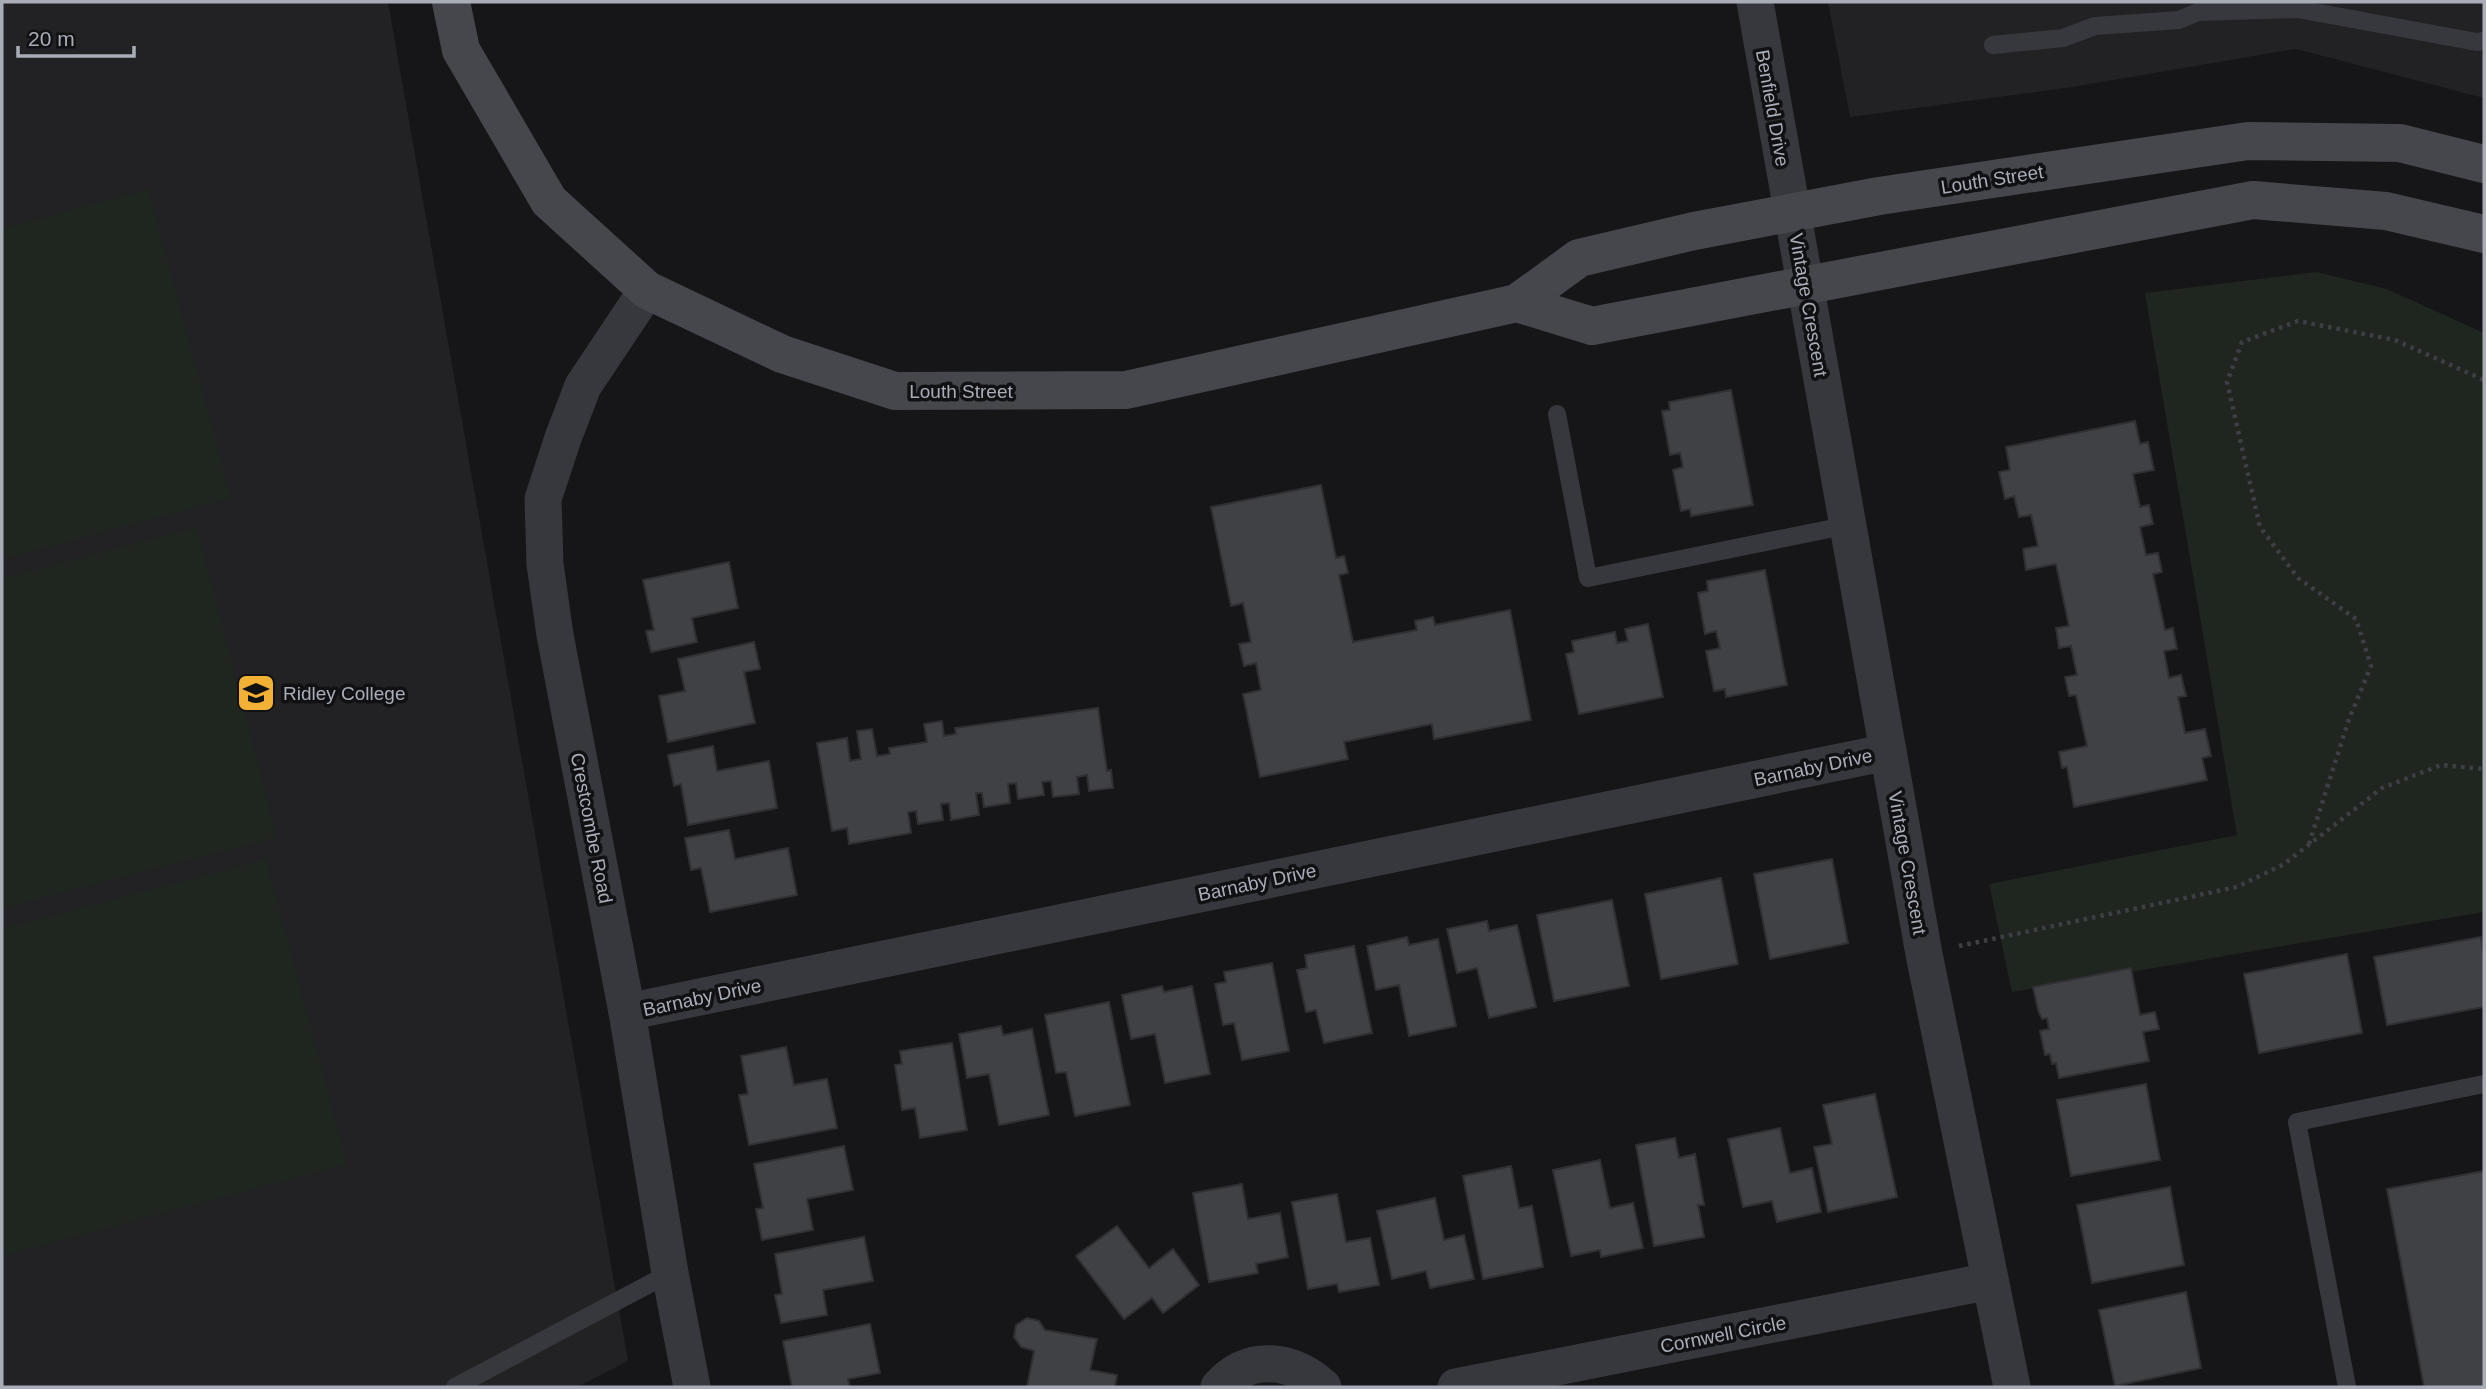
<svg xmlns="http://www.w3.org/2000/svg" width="2486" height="1389" font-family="Arial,sans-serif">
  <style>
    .built { fill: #222225 }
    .green { fill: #1e261f }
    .building { fill: #404145; stroke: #303034; stroke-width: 2 }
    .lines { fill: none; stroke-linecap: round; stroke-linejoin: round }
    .path { stroke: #3d3f44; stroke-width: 4.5; stroke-dasharray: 3.5 5; stroke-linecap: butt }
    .lane { stroke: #37383d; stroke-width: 18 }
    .street { stroke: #37383d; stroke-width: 37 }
    .secondary { stroke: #45474d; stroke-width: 38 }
    .labels { text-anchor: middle; stroke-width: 7; stroke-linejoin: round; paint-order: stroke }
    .street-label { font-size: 19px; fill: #a8adb8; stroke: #111113 }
    .poi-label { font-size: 19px; fill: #a8adb8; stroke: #111113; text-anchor: start }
  </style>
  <rect width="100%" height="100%" fill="#161618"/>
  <g class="built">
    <polygon points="2,2 388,2 628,1361 577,1387 2,1387"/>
    <polygon points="1828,2 2484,2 2484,98 2296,49 2072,87 1850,117"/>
  </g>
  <g class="green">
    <polygon points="148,189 231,498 2,559 2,229"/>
    <polygon points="2316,272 2387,289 2484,333 2484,912 2012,992 1989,884 2237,835 2145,293"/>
    <polygon points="197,528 277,837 2,908 2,578"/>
    <polygon points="266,859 347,1164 2,1256 2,929"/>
  </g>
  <g class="building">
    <polygon points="1731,390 1753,505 1691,516 1690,509 1681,511 1673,470 1683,467 1680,453 1670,455 1662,411 1670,410 1669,402"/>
    <polygon points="2135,421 2140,444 2148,442 2154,470 2133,474 2140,507 2149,505 2153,524 2140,527 2146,555 2158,553 2162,572 2153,574 2165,630 2173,628 2177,649 2164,651 2169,678 2181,675 2186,696 2178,697 2185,733 2205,729 2211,756 2202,758 2207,780 2074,807 2067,767 2062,768 2059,752 2087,746 2076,695 2069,696 2065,677 2077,675 2071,646 2059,648 2056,628 2069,626 2056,564 2026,570 2023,549 2038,546 2031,515 2019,517 2014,496 2005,499 1999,472 2010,470 2006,447"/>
    <polygon points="1321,485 1336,558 1344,556 1348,573 1339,575 1353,642 1417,630 1415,621 1433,617 1435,625 1510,610 1531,720 1434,739 1432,724 1344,742 1348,759 1260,777 1243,694 1261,690 1256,663 1244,666 1239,644 1251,642 1243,603 1231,606 1211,507"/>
    <polygon points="729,562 738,608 692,618 697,642 651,652 646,631 654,630 643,580"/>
    <polygon points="1765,570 1787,685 1726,697 1725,689 1714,691 1706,651 1720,648 1716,631 1705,634 1698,593 1708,591 1707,581"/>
    <polygon points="1648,624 1663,697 1579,714 1566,654 1574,652 1572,641 1615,632 1617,643 1628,641 1625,629"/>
    <polygon points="754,642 760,669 744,672 755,723 668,742 659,696 685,691 678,659"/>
    <polygon points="1098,708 1107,771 1111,770 1113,788 1089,791 1087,775 1077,777 1079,794 1053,797 1051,781 1042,782 1044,795 1018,799 1016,783 1008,784 1010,803 984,807 982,793 976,793 979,815 951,820 949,803 941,804 943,820 918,824 916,811 908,812 911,833 849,844 847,828 832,831 817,743 847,738 850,761 861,759 857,731 872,729 877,756 890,754 889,748 927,742 924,724 942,721 944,736 956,734 955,728"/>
    <polygon points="713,746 717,771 769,761 777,808 688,825 681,784 674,786 668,755"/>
    <polygon points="729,830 735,859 788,848 797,895 710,912 701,868 691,870 685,838"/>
    <polygon points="1832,859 1848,943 1770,959 1754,874"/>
    <polygon points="1721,878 1738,964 1661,979 1645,894"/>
    <polygon points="1612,900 1629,986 1554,1001 1537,915"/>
    <polygon points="1487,921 1489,931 1517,925 1536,1007 1489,1018 1477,968 1457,973 1447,929"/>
    <polygon points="1407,937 1409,945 1438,939 1456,1026 1409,1036 1399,985 1376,990 1367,946"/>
    <polygon points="2481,937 2484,956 2484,1007 2387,1025 2374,957"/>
    <polygon points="1354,946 1372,1033 1324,1043 1316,1010 1306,1012 1297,970 1307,968 1305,955"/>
    <polygon points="2347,954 2362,1033 2259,1053 2244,974"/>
    <polygon points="1272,963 1289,1051 1242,1060 1234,1023 1223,1025 1215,984 1226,982 1224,972"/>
    <polygon points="2131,968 2140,1015 2155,1012 2159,1029 2143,1032 2149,1061 2059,1078 2056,1063 2052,1064 2050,1054 2045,1055 2040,1031 2049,1029 2047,1018 2042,1019 2038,1010 2033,987"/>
    <polygon points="1162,986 1164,992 1192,986 1210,1074 1165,1083 1155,1034 1131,1039 1122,995"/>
    <polygon points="1109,1002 1130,1105 1075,1116 1066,1072 1056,1073 1045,1015"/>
    <polygon points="1001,1026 1003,1035 1032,1029 1049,1115 999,1125 989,1074 967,1078 959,1034"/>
    <polygon points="952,1043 967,1130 920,1138 915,1108 902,1110 895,1065 902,1064 900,1051"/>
    <polygon points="786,1047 794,1085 827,1079 837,1128 749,1145 739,1095 748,1094 741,1056"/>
    <polygon points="2146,1084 2160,1160 2071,1176 2057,1100"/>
    <polygon points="1875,1094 1897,1197 1828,1212 1814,1147 1832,1144 1823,1105"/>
    <polygon points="1780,1128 1790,1173 1812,1168 1821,1212 1777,1222 1772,1201 1743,1207 1728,1139"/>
    <polygon points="1675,1138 1679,1158 1695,1154 1704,1205 1698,1205 1704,1237 1654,1246 1636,1145"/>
    <polygon points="844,1146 853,1190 807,1199 813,1230 762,1240 756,1209 763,1208 754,1164"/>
    <polygon points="1600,1160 1610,1208 1633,1203 1643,1248 1601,1257 1600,1250 1571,1256 1553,1170"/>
    <polygon points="1511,1166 1519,1208 1532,1206 1543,1267 1483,1279 1463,1176"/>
    <polygon points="2484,1171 2484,1387 2424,1387 2387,1189"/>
    <polygon points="1242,1184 1248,1219 1280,1213 1288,1257 1256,1264 1258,1273 1209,1282 1193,1193"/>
    <polygon points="2170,1187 2184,1265 2092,1283 2077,1205"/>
    <polygon points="1337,1194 1346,1242 1370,1238 1379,1285 1339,1292 1337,1284 1308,1289 1292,1202"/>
    <polygon points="1435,1198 1444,1240 1464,1235 1474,1279 1430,1288 1426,1271 1392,1279 1377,1211"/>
    <polygon points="1117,1226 1149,1268 1173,1249 1199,1285 1163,1313 1152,1298 1124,1319 1076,1256"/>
    <polygon points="864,1237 873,1281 823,1290 827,1315 781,1323 775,1295 782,1294 775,1254"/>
    <polygon points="2186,1292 2201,1368 2115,1386 2099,1310"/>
    <polygon points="1027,1318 1039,1321 1045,1330 1097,1339 1090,1370 1117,1375 1115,1387 1027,1387 1034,1351 1021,1347 1014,1337 1016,1325"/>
    <polygon points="870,1324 880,1373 848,1379 850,1387 792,1387 783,1341"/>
  </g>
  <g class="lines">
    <g class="path">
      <polyline points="2309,844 2349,719 2371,666 2356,619 2298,578 2260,527 2227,382 2242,342 2298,321 2395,340 2484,380"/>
      <polyline points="1959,946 2237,887 2284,864 2382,788 2441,765 2484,769"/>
    </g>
    <g class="lane">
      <polyline points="1993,45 2063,38 2095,26 2179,20 2198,12 2298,9 2477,42 2484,41"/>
      <polyline points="1557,414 1588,578 1849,525"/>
      <polyline points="455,1387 670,1273"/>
      <polyline points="2347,1387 2297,1122 2484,1084"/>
    </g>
    <g class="street">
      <polyline points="1755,2 1924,954 2012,1387"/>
      <polyline points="647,290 583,386 563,438 543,499 545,564 555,635 627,1012 670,1273 692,1387"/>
      <polyline points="627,1012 1888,752"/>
      <path d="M1219,1387C1249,1353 1292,1359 1323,1387"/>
      <polyline points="1456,1387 1990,1281"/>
    </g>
    <g class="secondary">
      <polyline points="451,2 461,50 549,201 647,290 782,354 895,391 1126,390 1517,303 1579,258 1694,231 1879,196 2248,141 2400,143 2484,164"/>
      <polyline points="1517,303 1592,326 2253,200 2386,211 2484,234"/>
    </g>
  </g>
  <defs>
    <symbol id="school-square" viewBox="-11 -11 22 22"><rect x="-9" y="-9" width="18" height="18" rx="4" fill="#f2b134" stroke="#111113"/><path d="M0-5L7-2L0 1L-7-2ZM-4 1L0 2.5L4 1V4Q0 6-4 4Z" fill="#111"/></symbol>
  </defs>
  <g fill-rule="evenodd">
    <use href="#school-square" x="234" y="671" width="44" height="44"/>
  </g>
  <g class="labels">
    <g class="street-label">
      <text transform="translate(1773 108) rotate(80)" y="7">Benfield Drive</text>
      <text transform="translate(1992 179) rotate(-9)" y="7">Louth Street</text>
      <text transform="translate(1809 305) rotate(80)" y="7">Vintage Crescent</text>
      <text x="961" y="398">Louth Street</text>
      <text transform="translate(1813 767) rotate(-12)" y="7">Barnaby Drive</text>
      <text transform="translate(592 828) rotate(79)" y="7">Crestcombe Road</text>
      <text transform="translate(1908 863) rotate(80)" y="7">Vintage Crescent</text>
      <text transform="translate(1257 882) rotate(-12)" y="7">Barnaby Drive</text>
      <text transform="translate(702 997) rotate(-12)" y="7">Barnaby Drive</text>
      <text transform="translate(1723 1334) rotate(-11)" y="7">Cornwell Circle</text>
    </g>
    <g class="poi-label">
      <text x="283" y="700">Ridley College</text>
    </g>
  </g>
  <rect width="2486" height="1389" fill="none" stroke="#a8adb8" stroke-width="7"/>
  <path d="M18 46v10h116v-10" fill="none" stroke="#a8adb8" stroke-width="3.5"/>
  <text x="28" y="46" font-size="21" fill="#a8adb8" stroke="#111113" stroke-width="5" paint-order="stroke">20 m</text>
</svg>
